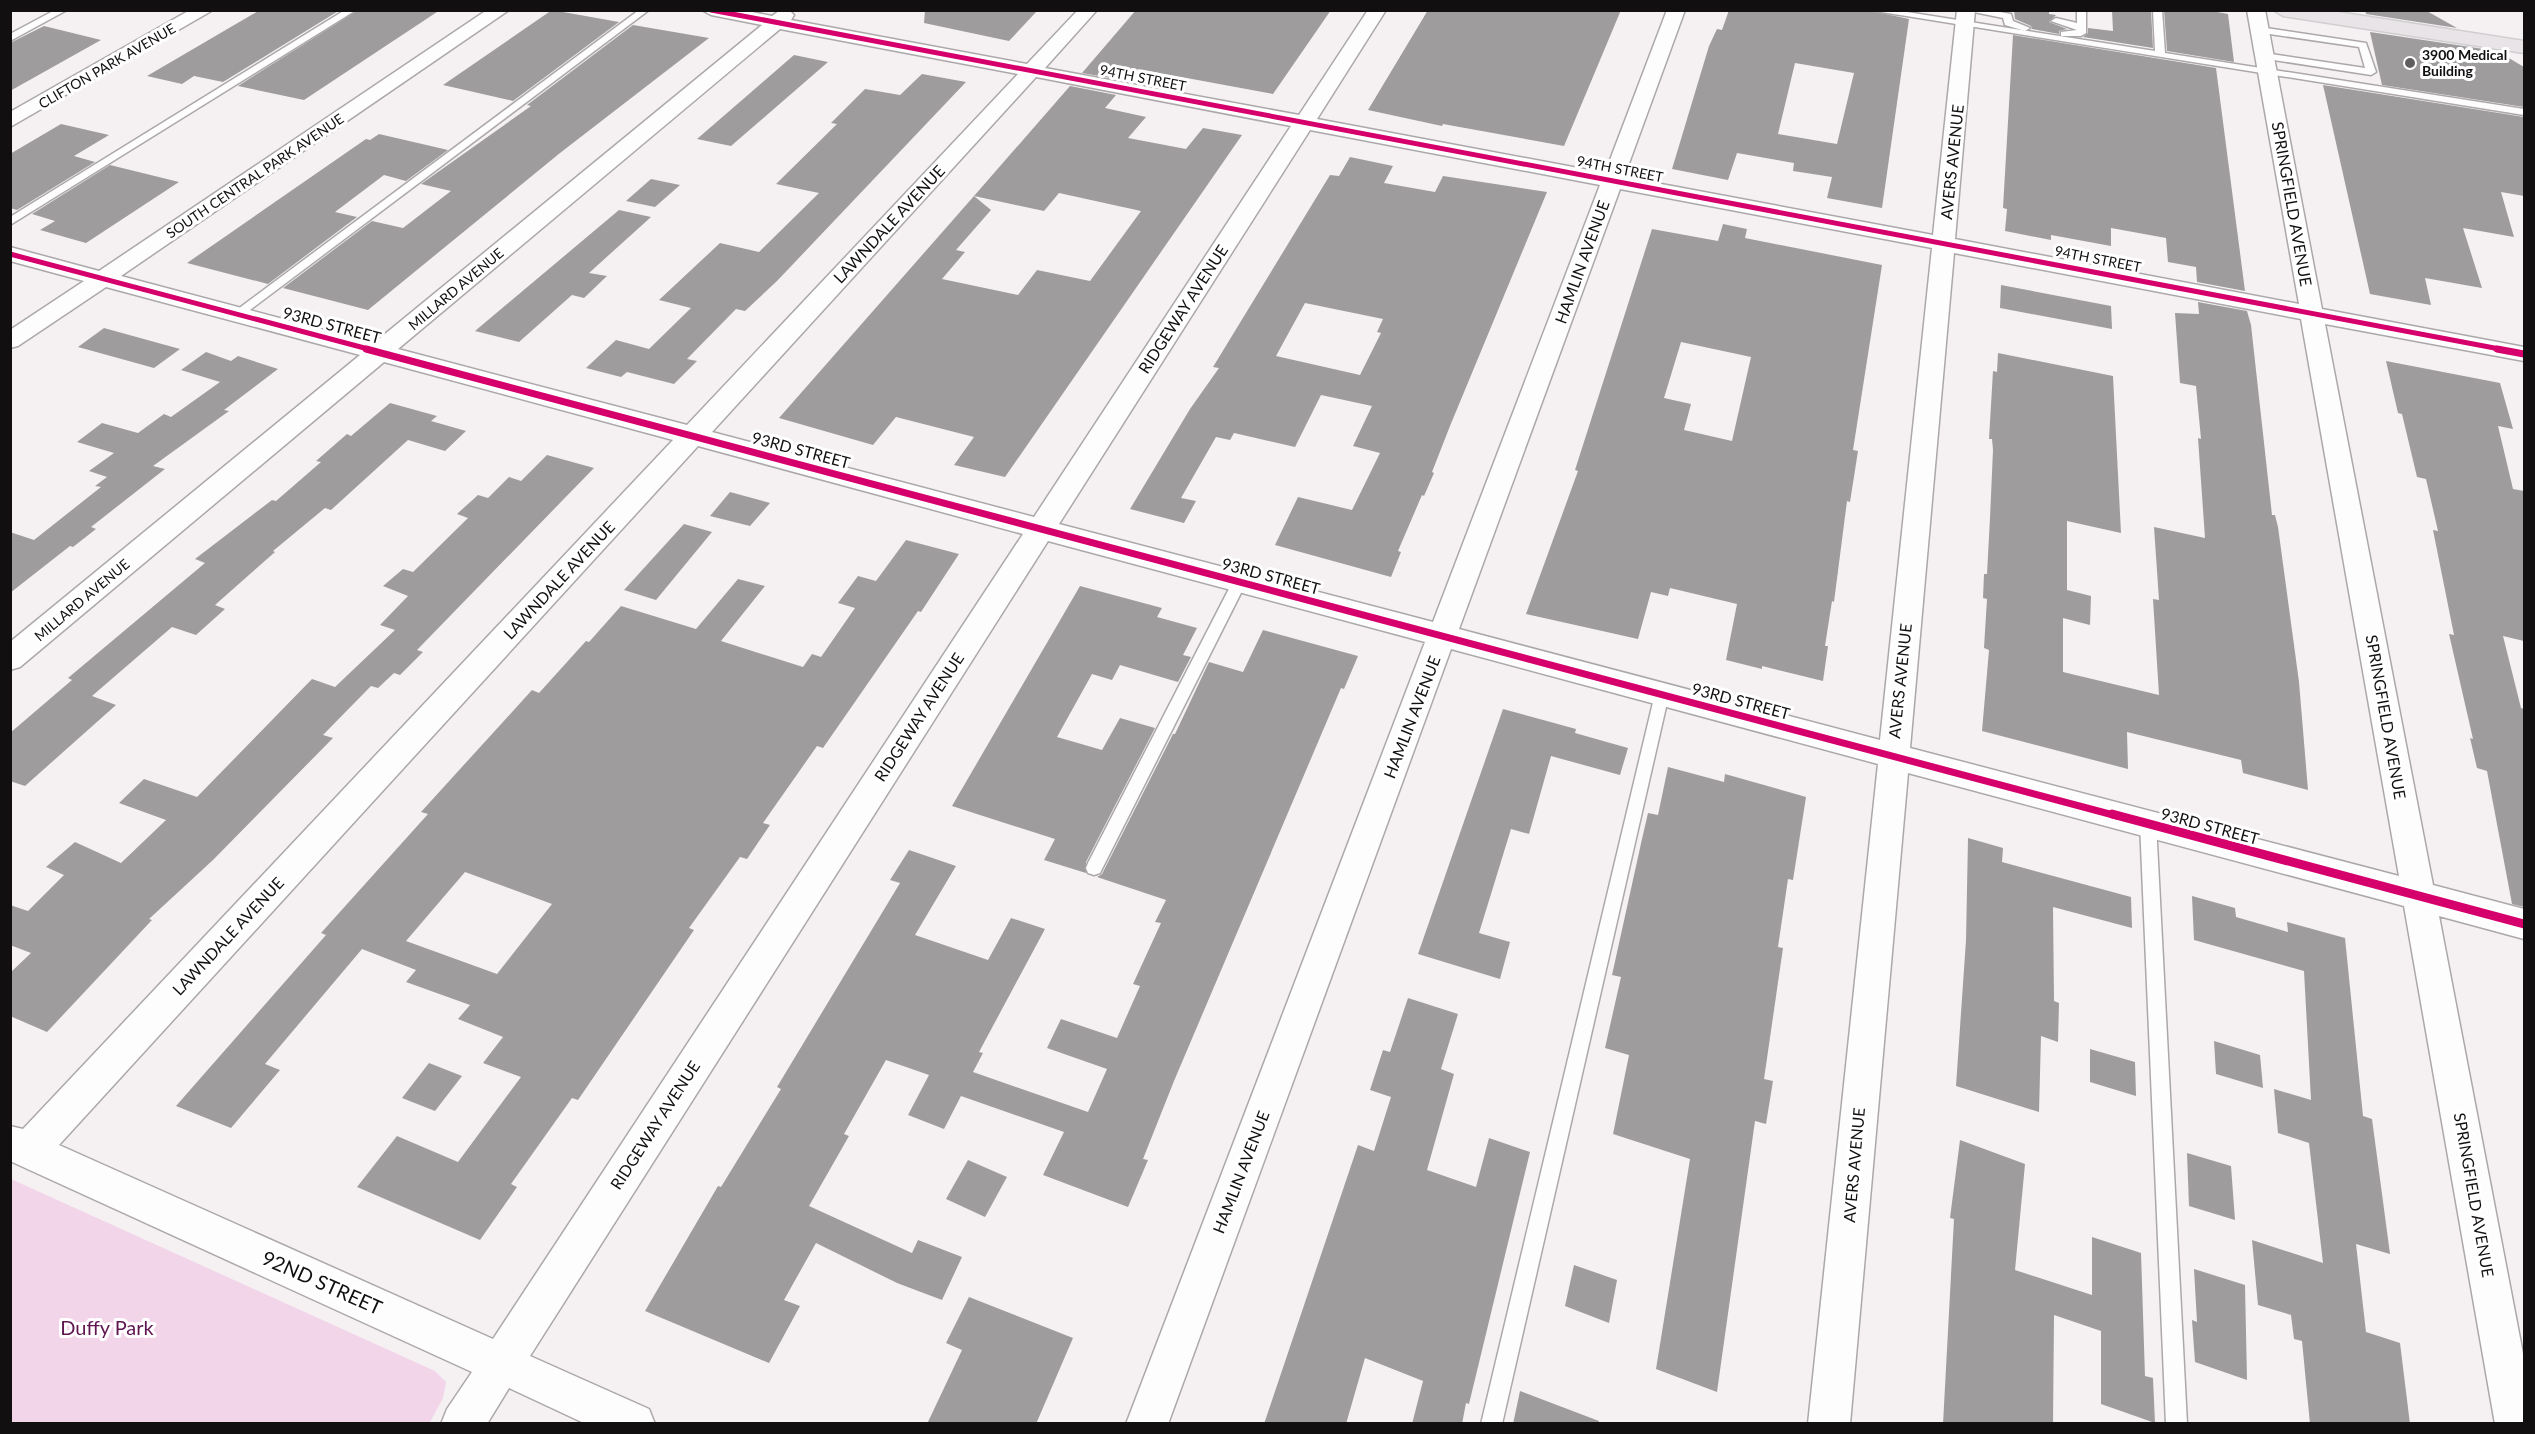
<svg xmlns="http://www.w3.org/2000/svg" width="2535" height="1434" font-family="Lato,sans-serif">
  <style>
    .green { fill: #f3d5ea }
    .building { fill: #9f9c9e; fill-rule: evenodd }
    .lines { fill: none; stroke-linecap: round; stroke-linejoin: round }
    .service-casing { stroke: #aca8aa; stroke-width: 3 }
    .minor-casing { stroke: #aca8aa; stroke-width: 3 }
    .primary-casing { stroke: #d0cfd0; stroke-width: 3 }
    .service { fill: #fefdfd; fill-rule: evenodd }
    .minor { fill: #fefdfd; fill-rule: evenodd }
    .primary { fill: #e9e4e8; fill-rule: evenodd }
    .cycleway-far2-casing { stroke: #fff; stroke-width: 8 }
    .cycleway-far1-casing { stroke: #fff; stroke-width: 10 }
    .cycleway-casing { stroke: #fff; stroke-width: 13 }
    .cycleway-far2 { stroke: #d6006c; stroke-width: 5 }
    .cycleway-far1 { stroke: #d6006c; stroke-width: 7 }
    .cycleway { stroke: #d6006c; stroke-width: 9 }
    .poi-dot { fill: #615e60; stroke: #fff; stroke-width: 2 }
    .labels { text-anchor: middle; stroke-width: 6; stroke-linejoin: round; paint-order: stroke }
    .far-poi-label { font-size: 14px; font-weight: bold; fill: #120f11; stroke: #fff; text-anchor: start }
    .far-street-label { font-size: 14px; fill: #120f11; stroke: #fff }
    .street-label { font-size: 16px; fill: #120f11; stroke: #fff }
    .near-street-label { font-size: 20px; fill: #120f11; stroke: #fff }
    .near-park-label { font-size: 20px; fill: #5f1650; stroke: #fff }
  </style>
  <rect width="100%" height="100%" fill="#f5f1f3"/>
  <polygon class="green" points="11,1179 435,1371 446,1382 443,1398 429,1424 11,1423"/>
  <g class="building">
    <polygon points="260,10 340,10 223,82 194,76 182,84 147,76"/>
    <polygon points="358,10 440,10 304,100 238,86"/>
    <polygon points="552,10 619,22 513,101 443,85"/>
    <polygon points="925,10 1038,10 1009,41 924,23"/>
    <polygon points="1136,10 1331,10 1273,94 1138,69 1128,81 1082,73"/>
    <polygon points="1428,10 1621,10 1564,146 1443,124 1442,126 1368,110"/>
    <path d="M1729,10H1867L1909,19L1882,208L1827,198L1832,177L1793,171L1794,163L1737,153L1728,180L1672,169L1709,46L1717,29L1722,30ZM1795,63L1854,73L1837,144L1778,134Z"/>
    <polygon points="2014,10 2049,10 2049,14 2056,15 2049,22 2067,29 2059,31 2059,34 2032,29 2031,26 2015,19"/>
    <polygon points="2112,10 2151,10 2153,48 2083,37 2088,33 2088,28 2113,31"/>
    <polygon points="2164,10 2206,10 2228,14 2234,62 2167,51"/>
    <polygon points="2365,10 2425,10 2457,28 2366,14"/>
    <polygon points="633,25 709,38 560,153 368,310 283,288 372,221 403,228 451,191 421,184 531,106 527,105"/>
    <polygon points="44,26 101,40 10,91 10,43"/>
    <polygon points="2370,32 2497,51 2524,67 2524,107 2382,85"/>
    <polygon points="2013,35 2216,68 2245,291 2197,282 2196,267 2168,262 2166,238 2111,228 2111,246 2051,235 2051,240 2005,231 2007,209 2003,208"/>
    <polygon points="794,55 828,62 731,146 697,139"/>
    <polygon points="922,74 966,82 777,281 745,311 736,309 687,359 697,361 674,384 627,372 621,377 586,368 616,340 649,349 691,308 659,300 720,243 759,252 819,193 776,184 837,124 831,123 865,89 900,95"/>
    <polygon points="2323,85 2524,117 2524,196 2501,192 2514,237 2463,228 2482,288 2425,278 2431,305 2370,294"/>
    <polygon points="1070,86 1116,95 1105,108 1146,117 1128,138 1186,149 1203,128 1242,135 1005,477 954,465 974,437 896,417 873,445 779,418 974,196 991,210 956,250 965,252 942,279 1018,295 1037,270 1090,281 1141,211 1059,193 1044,211 974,196"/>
    <polygon points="61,124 109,135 74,156 95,162 17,210 10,208 10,154"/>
    <polygon points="379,134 448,150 406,181 384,175 335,212 357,217 268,284 187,263 366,139 370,140"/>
    <path d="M1350,157L1393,166L1384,183L1435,192L1443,176L1547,192L1450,426L1432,472L1434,473L1424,496L1422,495L1398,551L1401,552L1391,577L1275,545L1298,497L1352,510L1380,453L1353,446L1372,406L1321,395L1295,447L1234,433L1230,440L1216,437L1181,498L1196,501L1184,523L1130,509L1190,409L1219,368L1213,367L1330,175L1339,176ZM1305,303L1383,319L1377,332L1381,333L1360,375L1276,356Z"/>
    <polygon points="110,165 179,182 86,243 40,230 55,221 32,214"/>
    <polygon points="651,179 680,185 655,207 626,201"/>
    <polygon points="619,210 651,217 589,273 607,276 584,298 572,295 519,342 475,331"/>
    <path d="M1723,224L1747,229L1745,238L1882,265L1853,450L1858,451L1850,502L1847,501L1834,602L1832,601L1825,646H1828L1823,681L1762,666V669L1726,660L1737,604L1670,588L1668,596L1651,592L1638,639L1526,614L1578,471L1575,470L1652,229L1718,241ZM1681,342L1751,357L1732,441L1684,430L1691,404L1664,398Z"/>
    <polygon points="2001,285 2111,306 2112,329 2000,308"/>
    <polygon points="2198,302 2247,311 2251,325 2272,515 2275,515 2278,527 2299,682 2308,790 2243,773 2241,760 2127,732 2128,769 1982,731 1989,650 1984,648 1987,599 1983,598 1984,574 1987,574 1990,518 1993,450 1992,439 1989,439 1993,371 1997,372 1998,353 2113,376 2121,533 2067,521 2067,590 2091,596 2090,625 2063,618 2063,672 2159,695 2153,599 2159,600 2154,527 2205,538 2198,438 2201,439 2196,386 2180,383 2175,313 2199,314"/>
    <polygon points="104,328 180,349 154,368 78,347"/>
    <polygon points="206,352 231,361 238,356 278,369 224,410 229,411 153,466 165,469 91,527 96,529 73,547 70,546 10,593 10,532 34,540 101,487 95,486 107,477 89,471 114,453 77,442 102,423 138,433 164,414 171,417 220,382 181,370"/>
    <polygon points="2386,361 2500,383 2513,429 2498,426 2513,489 2524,491 2524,641 2503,636 2521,708 2524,709 2524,907 2512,904 2487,771 2477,768 2470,738 2473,739 2449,634 2454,635 2433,530 2438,531 2426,479 2417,477 2402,414 2398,413"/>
    <polygon points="390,403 437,416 431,421 466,431 445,451 408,440 331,510 325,508 273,551 275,552 215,605 225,609 196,635 172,627 92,696 116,705 25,786 10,781 10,733 72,680 68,678 205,563 195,559 272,500 276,501 321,462 316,461 347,434 351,436"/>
    <polygon points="547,455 594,468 417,650 423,652 400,675 394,673 378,688 371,686 323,735 333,738 213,860 149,919 152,920 47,1032 10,1016 10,973 31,953 10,945 10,905 28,911 64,875 46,867 75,842 121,863 166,820 119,803 144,779 197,797 312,679 335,687 395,630 380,625 408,596 383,586 403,569 413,572 468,518 457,514 478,495 488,498 509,477 521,481"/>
    <polygon points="730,492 770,503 750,526 710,516"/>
    <polygon points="684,524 712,532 656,600 624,590"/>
    <path d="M906,540L959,554L921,612L918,611L823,748L817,746L763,823L770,825L747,859L740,857L689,928L694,930L578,1100L572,1098L511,1184L517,1187L480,1240L357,1187L397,1136L458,1162L521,1077L483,1063L503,1037L458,1019L470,1005L406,982L416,970L362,949L265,1064L280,1070L231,1128L176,1106L326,935L321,933L428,814L421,812L532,690L539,693L586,641L589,642L621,606L696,629L738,579L765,586L721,641L803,667L812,654L821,657L855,608L838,603L858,576L876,581ZM465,872L552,904L497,974L406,941Z"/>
    <polygon points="1080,586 1162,608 1157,617 1197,628 1183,655 1191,657 1178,682 1120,665 1112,680 1092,674 1057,737 1102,750 1120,718 1155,728 1086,862 1086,873 1044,860 1055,839 952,806"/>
    <polygon points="1263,630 1358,656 1344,689 1341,688 1174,1081 1143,1159 1148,1160 1128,1207 1043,1175 1064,1132 961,1096 944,1129 908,1115 929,1075 886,1060 844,1134 849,1136 809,1206 912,1253 918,1240 962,1257 942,1300 897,1283 816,1243 784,1300 800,1306 769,1363 645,1311 718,1186 721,1187 781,1089 777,1087 900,883 890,880 909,850 956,866 915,935 988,960 1011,918 1045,929 979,1052 983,1053 973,1072 1088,1112 1107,1069 1047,1048 1061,1019 1117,1038 1140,986 1133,984 1161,923 1155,922 1166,900 1097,877 1102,874 1173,734 1175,734 1209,662 1243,672"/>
    <polygon points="1503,709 1576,729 1575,733 1628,748 1620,775 1551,756 1529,834 1511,829 1479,933 1510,942 1500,979 1418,954"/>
    <polygon points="1668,767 1724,782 1725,774 1806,797 1793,880 1788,879 1778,947 1783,948 1764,1079 1773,1081 1766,1124 1755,1121 1717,1392 1656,1369 1690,1159 1613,1134 1629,1055 1605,1048 1621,977 1612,975 1642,839 1648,813 1658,815"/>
    <polygon points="1968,838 2003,848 2002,862 2131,897 2132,928 2053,907 2054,1001 2059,1003 2058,1042 2041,1036 2039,1112 1956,1086 1966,940"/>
    <polygon points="2192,896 2235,908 2236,917 2288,932 2287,922 2345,938 2363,1116 2372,1119 2390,1254 2356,1244 2366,1332 2400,1343 2410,1424 2310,1424 2302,1341 2294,1339 2291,1315 2258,1305 2252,1240 2323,1263 2309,1143 2278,1133 2274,1089 2311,1100 2304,971 2194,940"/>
    <polygon points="1408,998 1458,1014 1441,1069 1454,1074 1427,1170 1476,1187 1489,1138 1530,1152 1469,1404 1466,1403 1462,1424 1412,1424 1423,1381 1365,1358 1346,1424 1264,1424 1358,1145 1374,1151 1391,1097 1370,1090 1383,1050 1390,1052"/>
    <polygon points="2214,1041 2260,1055 2263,1088 2216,1074"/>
    <polygon points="2090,1049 2135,1062 2136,1096 2090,1082"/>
    <polygon points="429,1063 462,1076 435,1111 402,1098"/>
    <polygon points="1960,1140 2025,1164 2015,1270 2092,1295 2092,1237 2141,1253 2145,1376 2153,1378 2155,1423 2101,1404 2101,1331 2054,1315 2053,1424 1943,1424 1954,1219 1950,1218"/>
    <polygon points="2187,1153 2231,1166 2235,1220 2189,1206"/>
    <polygon points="968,1160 1007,1177 985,1217 946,1199"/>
    <polygon points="1574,1265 1617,1280 1609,1323 1565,1306"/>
    <polygon points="2194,1269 2245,1285 2247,1380 2195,1362 2192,1320 2197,1322"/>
    <polygon points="969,1297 1073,1338 1036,1424 927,1424 962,1350 946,1343"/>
    <polygon points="1520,1391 1599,1421 1598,1424 1513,1424"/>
  </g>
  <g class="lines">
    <defs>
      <g id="service">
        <polygon points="55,10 67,10 10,41 10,34"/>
        <polygon points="345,10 356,10 10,225 10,217"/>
        <polygon points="639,10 649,10 242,316 234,316 234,312"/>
        <polygon points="1869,10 1894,10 2155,51 2153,10 2162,10 2165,53 2524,109 2524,115"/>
        <polygon points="1964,10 1989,10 2011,14 2013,21 2030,28 2025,31 2005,25 2003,18"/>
        <polygon points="2077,10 2086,10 2086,33 2081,36 2061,36 2061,32 2077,30 2051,21 2056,18 2077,23"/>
        <polygon points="2259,27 2366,43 2376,72 2371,75 2261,58 2261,54 2264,53 2365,68 2359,47 2256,32 2256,28"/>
        <polygon points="1240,576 1247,581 1100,873 1094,875 1088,873 1086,868 1088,863 1233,581"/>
        <polygon points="1662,688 1667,690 1669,694 1502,1424 1481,1424 1655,694 1657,690"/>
        <polygon points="2148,816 2154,818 2156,823 2187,1424 2166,1424 2140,823 2142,818"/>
      </g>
      <g id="minor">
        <polygon points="190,10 213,10 10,127 10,112"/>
        <path d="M487,10H509L121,276L374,343L762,25L711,15L702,10H742L772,16L779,11L789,10L794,15L791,20L1027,64L1078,10H1097L1045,68L1299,115L1368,10H1386L1317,119L1605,173L1667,10H1685L1624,177L1933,235L1957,10H1975L1955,239L2299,304L2247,10H2265L2322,309L2524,347V361L2325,324L2433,885L2524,909V939L2439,916L2524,1359V1424H2495L2404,906L1908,773L1850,1424H1808L1878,764L1451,649L1168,1424H1126L1425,642L1048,541L530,1356L649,1409L655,1424H586L509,1388L487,1424H441L447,1409L472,1372L10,1161V1126L23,1129L673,440L384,362L20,667L10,670V642L360,355L106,287L18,346L10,348V330L84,281L10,261V247L99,271ZM780,29L1018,74L687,425L398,349ZM1036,77L1291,126L1034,517L712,432ZM1310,130L1600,185L1433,622L1059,524ZM1620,189L1932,248L1880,740L1459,629ZM1954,253L2301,319L2399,876L1910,748ZM698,446L1023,534L493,1339L59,1145Z"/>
      </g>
      <polygon id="primary" points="2273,10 2325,10 2524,41 2524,53 2283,16"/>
    </defs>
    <use href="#service" class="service-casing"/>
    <use href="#minor" class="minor-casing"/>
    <use href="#primary" class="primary-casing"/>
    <use href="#service" class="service"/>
    <use href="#minor" class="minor"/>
    <use href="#primary" class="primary"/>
    <defs>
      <g id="cycleway-far2">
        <polyline points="711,10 2505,350"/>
        <polyline points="10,254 372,350"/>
      </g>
      <g id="cycleway-far1">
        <polyline points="366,349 2117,816"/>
        <polyline points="2497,349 2524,354"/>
      </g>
      <polyline id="cycleway" points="2112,814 2524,924"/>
    </defs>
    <use href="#cycleway-far2" class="cycleway-far2-casing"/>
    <use href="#cycleway-far1" class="cycleway-far1-casing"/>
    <use href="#cycleway" class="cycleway-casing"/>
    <use href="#cycleway-far2" class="cycleway-far2"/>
    <use href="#cycleway-far1" class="cycleway-far1"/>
    <use href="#cycleway" class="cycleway"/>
  </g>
  <circle class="poi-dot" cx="2410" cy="63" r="6"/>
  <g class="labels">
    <g class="far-poi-label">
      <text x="2422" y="60">3900 Medical<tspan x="2422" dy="16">Building</tspan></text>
    </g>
    <g class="far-street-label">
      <text transform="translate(107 66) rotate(-30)" y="5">CLIFTON PARK AVENUE</text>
      <text transform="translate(1143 78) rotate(11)" y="5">94TH STREET</text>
      <text transform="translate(1620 169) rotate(11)" y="5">94TH STREET</text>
      <text transform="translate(255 176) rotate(-34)" y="5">SOUTH CENTRAL PARK AVENUE</text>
      <text transform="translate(2098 259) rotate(11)" y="5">94TH STREET</text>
      <text transform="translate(456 289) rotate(-40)" y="5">MILLARD AVENUE</text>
      <text transform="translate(82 600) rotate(-40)" y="5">MILLARD AVENUE</text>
    </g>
    <g class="street-label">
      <text transform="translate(1952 162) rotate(-84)" y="6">AVERS AVENUE</text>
      <text transform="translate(2292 204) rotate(80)" y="6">SPRINGFIELD AVENUE</text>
      <text transform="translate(889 224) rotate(-47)" y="6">LAWNDALE AVENUE</text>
      <text transform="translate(1582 262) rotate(-70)" y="6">HAMLIN AVENUE</text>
      <text transform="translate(1183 309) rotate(-57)" y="6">RIDGEWAY AVENUE</text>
      <text transform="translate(332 325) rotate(15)" y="6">93RD STREET</text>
      <text transform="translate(801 450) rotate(15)" y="6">93RD STREET</text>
      <text transform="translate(1271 576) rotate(15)" y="6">93RD STREET</text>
      <text transform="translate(559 580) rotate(-47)" y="6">LAWNDALE AVENUE</text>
      <text transform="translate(1900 681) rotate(-84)" y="6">AVERS AVENUE</text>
      <text transform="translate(1741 701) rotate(15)" y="6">93RD STREET</text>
      <text transform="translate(919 717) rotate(-57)" y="6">RIDGEWAY AVENUE</text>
      <text transform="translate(1412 717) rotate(-69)" y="6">HAMLIN AVENUE</text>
      <text transform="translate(2386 717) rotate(80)" y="6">SPRINGFIELD AVENUE</text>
      <text transform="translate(2210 826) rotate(15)" y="6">93RD STREET</text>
      <text transform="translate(228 936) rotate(-47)" y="6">LAWNDALE AVENUE</text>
      <text transform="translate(655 1125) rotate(-57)" y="6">RIDGEWAY AVENUE</text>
      <text transform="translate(1854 1165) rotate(-85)" y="6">AVERS AVENUE</text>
      <text transform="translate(1241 1172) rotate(-69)" y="6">HAMLIN AVENUE</text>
      <text transform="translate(2474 1195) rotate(80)" y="6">SPRINGFIELD AVENUE</text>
    </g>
    <g class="near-street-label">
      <text transform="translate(322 1283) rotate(24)" y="7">92ND STREET</text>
    </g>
    <g class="near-park-label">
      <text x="107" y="1335">Duffy Park</text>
    </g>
  </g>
  <rect width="2535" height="1434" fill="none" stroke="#120f11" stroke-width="24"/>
</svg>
